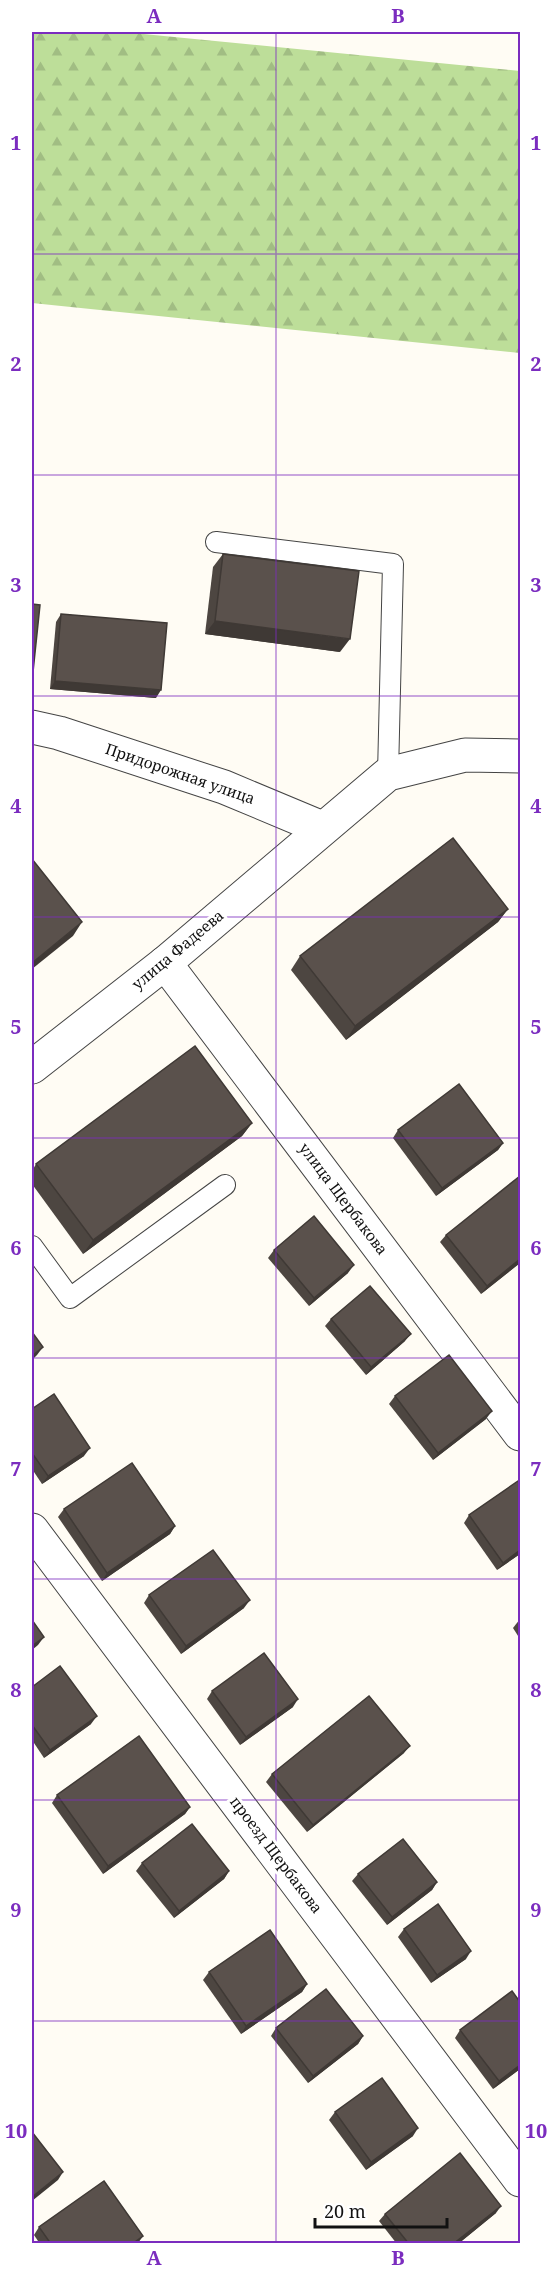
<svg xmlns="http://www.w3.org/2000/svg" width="552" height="2275" font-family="'Noto Serif',serif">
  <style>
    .forest { fill: url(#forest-firs) }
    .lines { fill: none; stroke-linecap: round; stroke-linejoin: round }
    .lane-casing { stroke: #444; stroke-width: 22 }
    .street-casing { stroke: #444; stroke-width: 35 }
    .lane { stroke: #fff; stroke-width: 20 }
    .street { stroke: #fff; stroke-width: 33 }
    .wall { fill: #4d4641 }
    .shaded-wall { fill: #3f3935 }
    .building { fill: #5a514c; stroke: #3f3935; stroke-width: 1.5 }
    .grid { fill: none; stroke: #7b2cbf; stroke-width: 1.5; stroke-opacity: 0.55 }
    .labels { text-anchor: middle; stroke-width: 6; stroke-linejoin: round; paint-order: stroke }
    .street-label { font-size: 15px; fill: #111; stroke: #fff }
    .neatline { fill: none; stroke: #7b2cbf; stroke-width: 2 }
    .grid-label { font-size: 20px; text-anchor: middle; font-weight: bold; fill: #7b2cbf }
  </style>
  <defs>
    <pattern id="forest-firs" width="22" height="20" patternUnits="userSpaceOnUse" patternTransform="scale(1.5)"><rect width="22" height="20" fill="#bdde99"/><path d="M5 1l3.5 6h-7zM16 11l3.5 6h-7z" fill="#a1bd83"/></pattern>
  </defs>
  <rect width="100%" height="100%" fill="#fffcf4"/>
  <polygon class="forest" points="32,32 123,32 520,71 520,353 32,303"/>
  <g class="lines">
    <defs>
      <g id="lane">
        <polyline points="216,542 393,564 388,774"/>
        <polyline points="32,1246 70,1298 225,1185"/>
      </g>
      <g id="street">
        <polyline points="32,727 59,733 224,787 322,828"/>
        <polyline points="165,963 520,1434"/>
        <polyline points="32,1067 165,963 388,774 465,755 520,756"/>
        <polyline points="32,1530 520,2180"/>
      </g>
    </defs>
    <use href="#lane" class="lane-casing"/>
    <use href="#street" class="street-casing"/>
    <use href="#lane" class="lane"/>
    <use href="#street" class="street"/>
  </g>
  <g class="wall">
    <polygon points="223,554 340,652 205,634 213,567"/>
    <polygon points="61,614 156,698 50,689 56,622"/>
    <polygon points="508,909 498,922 346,1040 291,970 300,956"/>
    <polygon points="252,1123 242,1136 83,1254 32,1184 32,1171 36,1164"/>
    <polygon points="398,1130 503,1143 498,1150 436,1196 393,1138"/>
    <polygon points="446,1235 520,1263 481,1294 440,1242"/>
    <polygon points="274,1250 348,1273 309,1306 268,1258"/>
    <polygon points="331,1319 405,1341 366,1375 325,1326"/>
    <polygon points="395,1396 486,1419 433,1460 389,1404"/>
    <polygon points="32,1409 84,1456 42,1484 32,1469"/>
    <polygon points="520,1484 520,1554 497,1570 464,1523 469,1515"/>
    <polygon points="64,1509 175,1526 170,1534 102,1581 58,1517"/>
    <polygon points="149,1595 244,1608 181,1654 144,1603"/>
    <polygon points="520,1619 520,1639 513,1628"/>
    <polygon points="32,1687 91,1724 44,1758 32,1740"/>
    <polygon points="212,1691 293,1707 240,1745 207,1699"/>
    <polygon points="404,1753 307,1832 266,1782 272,1774"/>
    <polygon points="57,1795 190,1807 185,1814 103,1874 52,1803"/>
    <polygon points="142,1863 229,1871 224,1879 174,1918 136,1871"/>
    <polygon points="358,1874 437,1882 432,1890 387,1925 352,1881"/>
    <polygon points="404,1929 466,1959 431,1983 398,1937"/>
    <polygon points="209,1972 307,1984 302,1992 241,2034 203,1980"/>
    <polygon points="276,2028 363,2036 358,2044 308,2083 271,2036"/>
    <polygon points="460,2030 520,2069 493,2089 455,2038"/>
    <polygon points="335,2112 413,2136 366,2170 329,2120"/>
    <polygon points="496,2213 458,2244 397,2244 379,2221 385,2214"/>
    <polygon points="39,2227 143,2236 137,2244 40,2244 34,2235"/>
  </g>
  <g class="shaded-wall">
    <polygon points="215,621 350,639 340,652 205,634"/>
    <polygon points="55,681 161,690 156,698 50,689"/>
    <polygon points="508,909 498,922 346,1040 355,1026"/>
    <polygon points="82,922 73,936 32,969 32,963"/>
    <polygon points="252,1123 242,1136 83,1254 93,1240"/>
    <polygon points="503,1143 498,1150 436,1196 442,1188"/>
    <polygon points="520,1259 520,1263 481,1294 487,1286"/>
    <polygon points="354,1265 348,1273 309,1306 314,1298"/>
    <polygon points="411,1334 405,1341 366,1375 371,1367"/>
    <polygon points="43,1347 37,1355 32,1360 32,1356"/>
    <polygon points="492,1411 486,1419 433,1460 438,1453"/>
    <polygon points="90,1448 84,1456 42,1484 48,1476"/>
    <polygon points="175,1526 170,1534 102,1581 107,1573"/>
    <polygon points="520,1550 520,1554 497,1570 503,1563"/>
    <polygon points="250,1600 244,1608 181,1654 186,1646"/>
    <polygon points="44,1637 38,1645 32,1650 32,1646"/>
    <polygon points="298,1699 293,1707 240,1745 246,1737"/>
    <polygon points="97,1716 91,1724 44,1758 50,1750"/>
    <polygon points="410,1746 404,1753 307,1832 313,1825"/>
    <polygon points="190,1807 185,1814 103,1874 108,1866"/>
    <polygon points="229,1871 224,1879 174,1918 179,1911"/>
    <polygon points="437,1882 432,1890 387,1925 392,1917"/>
    <polygon points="471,1951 466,1959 431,1983 437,1975"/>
    <polygon points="307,1984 302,1992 241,2034 246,2026"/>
    <polygon points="363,2036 358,2044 308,2083 313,2076"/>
    <polygon points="520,2065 520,2069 493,2089 499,2081"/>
    <polygon points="418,2128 413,2136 366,2170 371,2162"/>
    <polygon points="63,2172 58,2180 32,2201 32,2197"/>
    <polygon points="501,2206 496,2213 458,2244 453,2244"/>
    <polygon points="143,2236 137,2244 132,2244"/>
  </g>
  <g class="building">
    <polygon points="223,554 359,571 350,639 215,621"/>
    <polygon points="32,604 40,605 33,672 32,672"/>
    <polygon points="61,614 167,623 161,690 55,681"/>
    <polygon points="453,838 508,909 355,1026 300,956"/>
    <polygon points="32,859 82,922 32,963"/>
    <polygon points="195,1046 252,1123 93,1240 36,1164"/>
    <polygon points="459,1084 503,1143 442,1188 398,1130"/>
    <polygon points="520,1176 520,1259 487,1286 446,1235"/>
    <polygon points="314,1216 354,1265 314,1298 274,1250"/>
    <polygon points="370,1286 411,1334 371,1367 331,1319"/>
    <polygon points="32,1332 43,1347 32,1356"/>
    <polygon points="449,1355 492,1411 438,1453 395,1396"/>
    <polygon points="54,1394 90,1448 48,1476 32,1453 32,1409"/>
    <polygon points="132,1463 175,1526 107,1573 64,1509"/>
    <polygon points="518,1481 520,1484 520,1550 503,1563 469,1515"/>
    <polygon points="213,1550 250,1600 186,1646 149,1595"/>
    <polygon points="32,1620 44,1637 32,1646"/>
    <polygon points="264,1653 298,1699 246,1737 212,1691"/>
    <polygon points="60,1666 97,1716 50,1750 32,1725 32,1687"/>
    <polygon points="369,1696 410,1746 313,1825 272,1774"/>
    <polygon points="139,1736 190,1807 108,1866 57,1795"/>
    <polygon points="192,1824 229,1871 179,1911 142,1863"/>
    <polygon points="403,1839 437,1882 392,1917 358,1874"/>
    <polygon points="438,1904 471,1951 437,1975 404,1929"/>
    <polygon points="270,1930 307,1984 246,2026 209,1972"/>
    <polygon points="326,1989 363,2036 313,2076 276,2028"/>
    <polygon points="512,1991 520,2002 520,2065 499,2081 460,2030"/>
    <polygon points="382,2078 418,2128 371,2162 335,2112"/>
    <polygon points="32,2132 63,2172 32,2197"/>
    <polygon points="460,2153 501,2206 453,2244 409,2244 385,2214"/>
    <polygon points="104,2181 143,2236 132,2244 51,2244 39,2227"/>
  </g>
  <path class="grid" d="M276,32V2244M32,254H520M32,475H520M32,696H520M32,917H520M32,1138H520M32,1358H520M32,1579H520M32,1800H520M32,2021H520"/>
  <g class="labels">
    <g class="street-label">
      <text transform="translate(180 774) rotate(19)" y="5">Придорожная улица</text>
      <text transform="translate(178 950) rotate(-40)" y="5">улица Фадеева</text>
      <text transform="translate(343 1199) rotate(53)" y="5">улица Щербакова</text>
      <text transform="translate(276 1855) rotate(53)" y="5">проезд Щербакова</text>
    </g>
  </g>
  <rect width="552" height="2275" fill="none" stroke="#ffffff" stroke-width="66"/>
  <path d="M315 2218v9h132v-9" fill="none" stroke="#111111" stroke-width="3"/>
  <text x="324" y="2218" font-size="18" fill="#111111" stroke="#ffffff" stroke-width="4.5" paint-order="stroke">20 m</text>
  <rect x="33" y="33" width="486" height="2209" class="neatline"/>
  <g class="grid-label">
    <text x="154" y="23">A</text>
    <text x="398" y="23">B</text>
    <text x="16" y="150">1</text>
    <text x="536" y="150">1</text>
    <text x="16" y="371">2</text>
    <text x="536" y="371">2</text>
    <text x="16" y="592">3</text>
    <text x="536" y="592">3</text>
    <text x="16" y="813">4</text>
    <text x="536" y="813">4</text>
    <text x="16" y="1034">5</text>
    <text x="536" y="1034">5</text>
    <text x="16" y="1255">6</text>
    <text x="536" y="1255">6</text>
    <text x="16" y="1476">7</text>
    <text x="536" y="1476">7</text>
    <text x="16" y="1697">8</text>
    <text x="536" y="1697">8</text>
    <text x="16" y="1917">9</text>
    <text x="536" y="1917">9</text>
    <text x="16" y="2138">10</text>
    <text x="536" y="2138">10</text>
    <text x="154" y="2265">A</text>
    <text x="398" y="2265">B</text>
  </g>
</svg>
